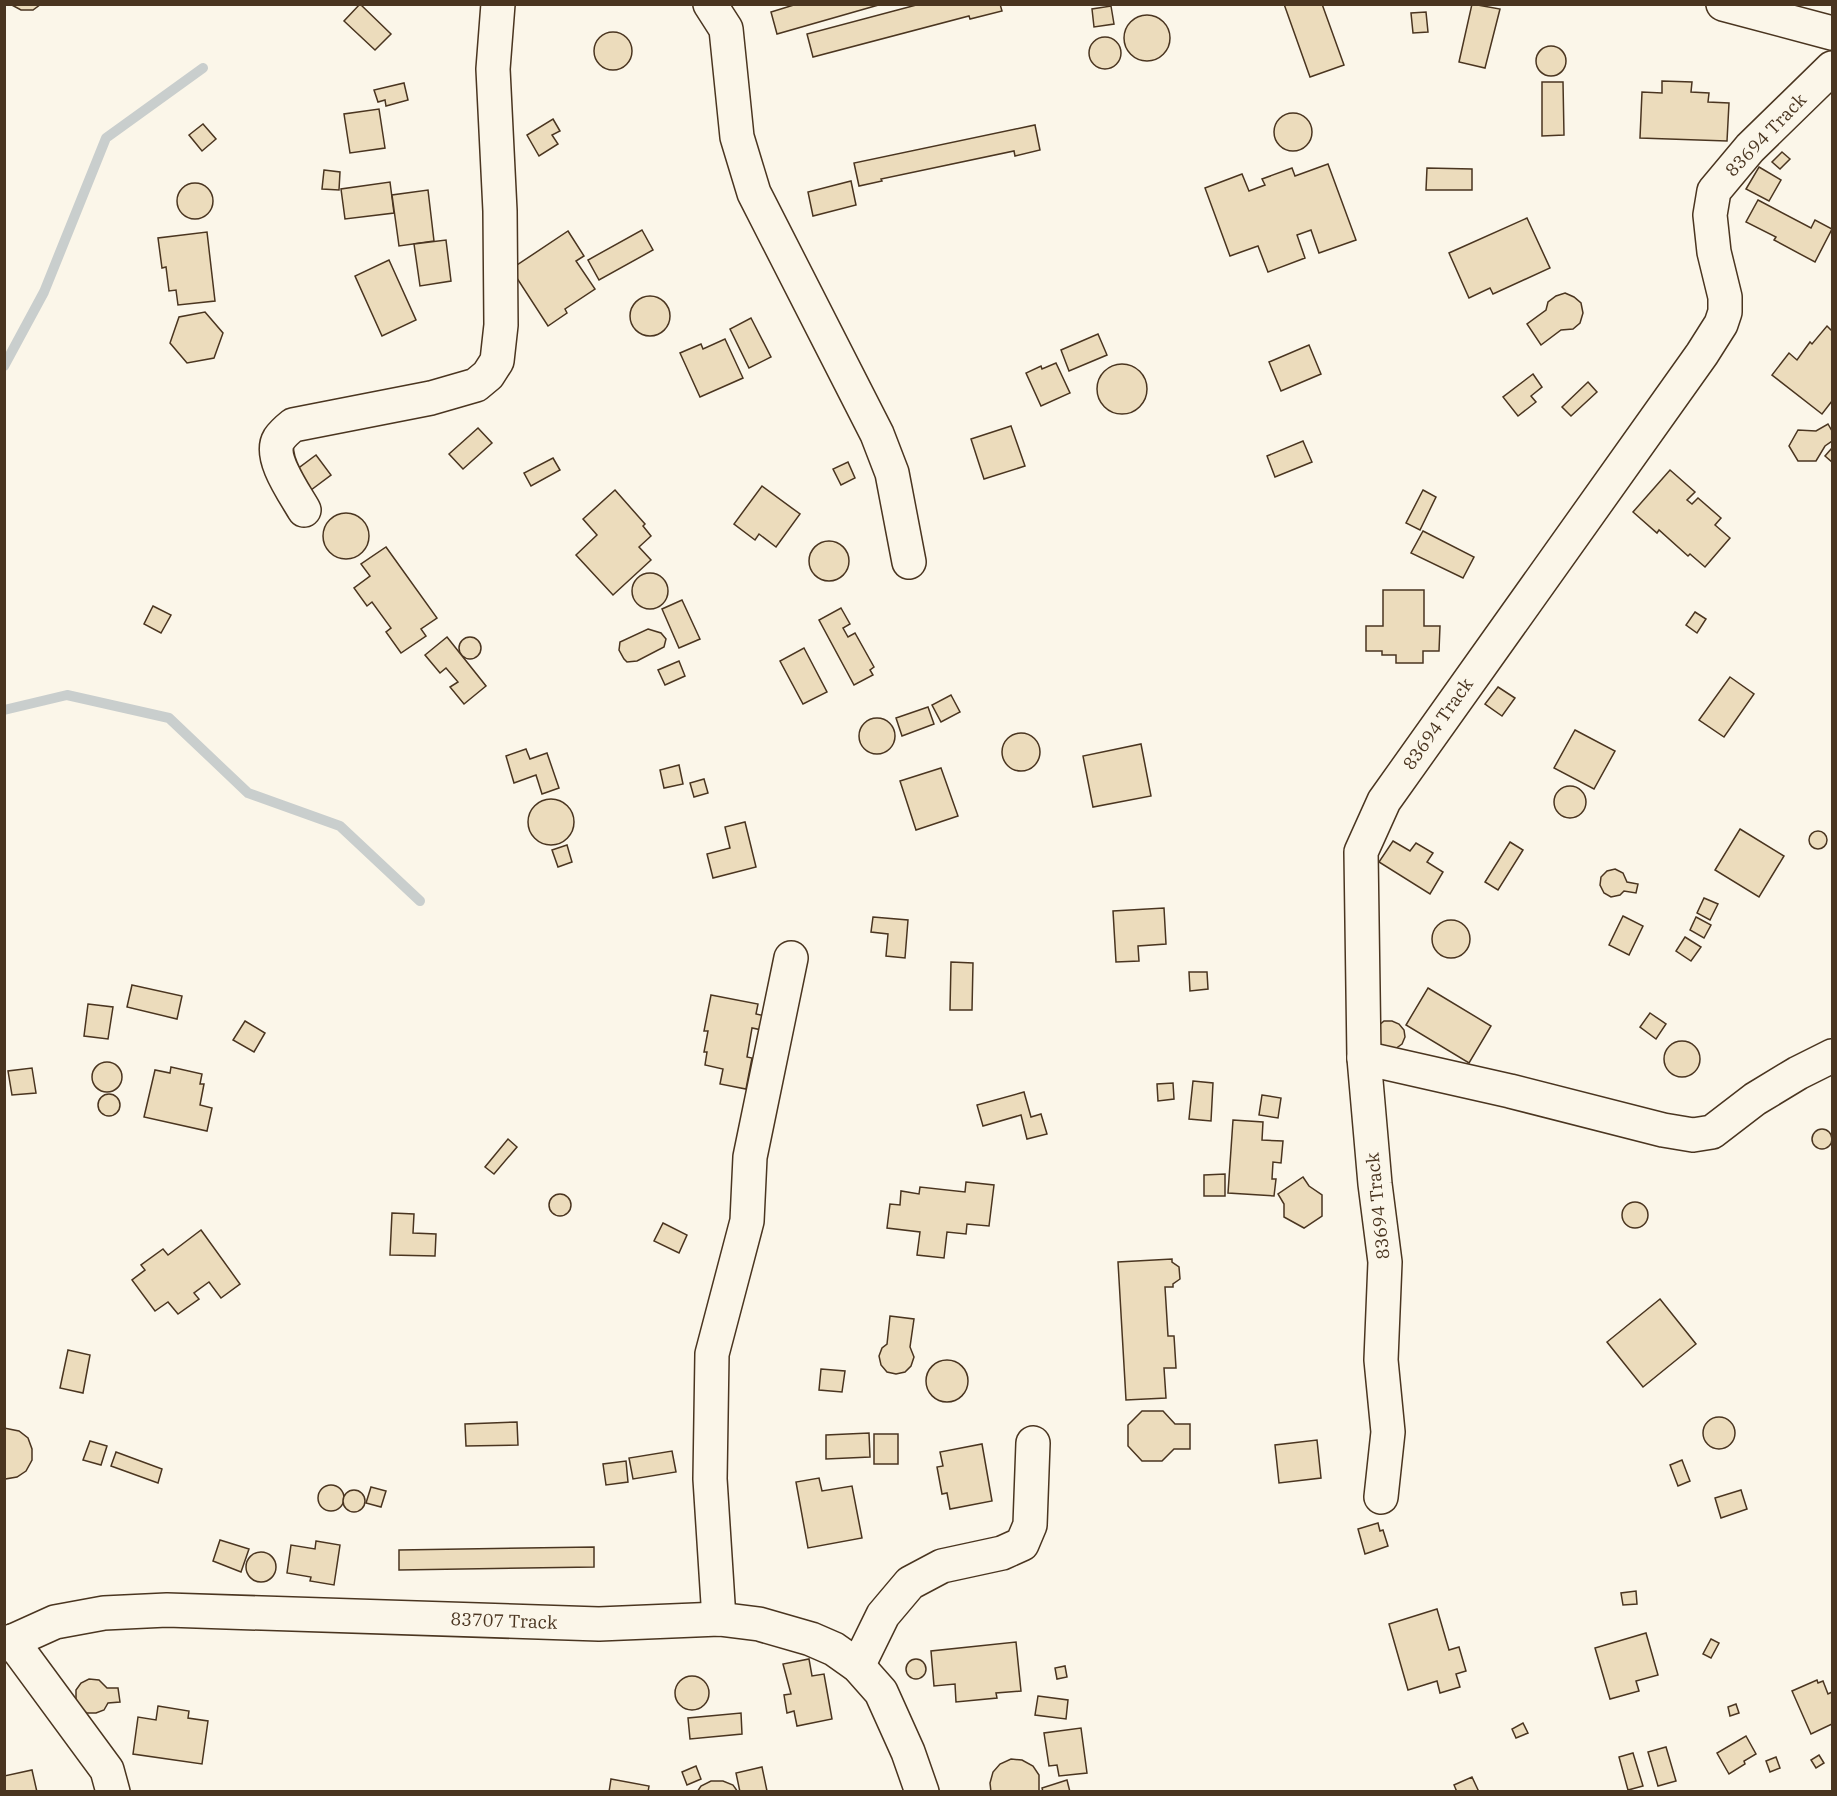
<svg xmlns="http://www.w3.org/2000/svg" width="1837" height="1796" font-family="'IBM Plex Serif',serif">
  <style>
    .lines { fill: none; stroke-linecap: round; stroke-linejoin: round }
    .stream { stroke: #c9cecd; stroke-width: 10 }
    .building { fill: #ecdcbc; stroke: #4a3520; stroke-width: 1.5 }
    .minor-casing { stroke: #4a3520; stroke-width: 36 }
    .minor { stroke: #fbf6e9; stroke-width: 33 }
    .labels { text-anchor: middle; stroke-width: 4.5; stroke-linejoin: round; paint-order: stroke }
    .street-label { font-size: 18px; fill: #4a3520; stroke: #fbf6e9 }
  </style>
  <rect width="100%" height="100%" fill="#fbf6e9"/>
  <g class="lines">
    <g class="stream">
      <polyline points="4,366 44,292 106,138 203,68"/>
      <polyline points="4,710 67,695 169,718 248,793 340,826 420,901"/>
    </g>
  </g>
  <g class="building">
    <polygon points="10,4 41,4 33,10 21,10"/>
    <polygon points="360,4 391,34 375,50 344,21"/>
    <polygon points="797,4 882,4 777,34 771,12"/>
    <polygon points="920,4 1000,4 1002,11 970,19 969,16 813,57 807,34"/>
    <polygon points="1284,4 1322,4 1344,65 1310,77"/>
    <polygon points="1472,4 1500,9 1485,68 1459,62"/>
    <polygon points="1111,6 1114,24 1094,27 1092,9"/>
    <polygon points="1426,12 1428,32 1413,33 1411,13"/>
    <circle cx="1147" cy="38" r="23"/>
    <circle cx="613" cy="51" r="19"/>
    <circle cx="1105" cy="53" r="16"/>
    <circle cx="1551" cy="61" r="15"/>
    <polygon points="1662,81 1692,82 1691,92 1709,93 1708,102 1729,103 1727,141 1640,138 1642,92 1662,93"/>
    <polygon points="1542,82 1563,82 1564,135 1542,136"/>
    <polygon points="404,83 408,100 386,106 385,100 378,102 374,90"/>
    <polygon points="379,109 385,148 350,153 344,114"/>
    <circle cx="1293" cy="132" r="19"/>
    <polygon points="553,119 560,131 552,135 558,144 539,156 527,135"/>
    <polygon points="203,124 216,139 202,151 189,135"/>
    <polygon points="1035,125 1040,150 1015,156 1014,151 881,179 882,181 859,186 854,163"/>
    <polygon points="1782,152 1790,159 1780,169 1772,162"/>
    <polygon points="1328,164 1356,240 1319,253 1311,230 1297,235 1305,258 1268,272 1258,246 1230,256 1205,188 1242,174 1249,191 1265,185 1262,179 1292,168 1295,176"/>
    <polygon points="1759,167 1781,180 1769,201 1746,189"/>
    <polygon points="1427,168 1472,169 1472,190 1426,190"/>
    <polygon points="324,170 340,172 339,190 322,189"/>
    <polygon points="851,181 856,205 813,216 808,192"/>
    <polygon points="390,182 394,213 345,219 341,189"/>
    <circle cx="195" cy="201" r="18"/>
    <polygon points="428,190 434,241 399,246 392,195"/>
    <polygon points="1758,200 1811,228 1815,220 1832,229 1815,262 1774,240 1776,237 1746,222"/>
    <polygon points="1527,218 1550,268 1493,294 1490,288 1469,298 1449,253"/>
    <polygon points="642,230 653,250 599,280 588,260"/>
    <polygon points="568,231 584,256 576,261 595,289 565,309 567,313 548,326 511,269"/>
    <polygon points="207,232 215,301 178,305 176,290 169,291 166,267 162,268 158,238"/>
    <polygon points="446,240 451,281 420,286 414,244"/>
    <polygon points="389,260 416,320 382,336 355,276"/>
    <polygon points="1565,293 1574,297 1581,303 1583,313 1580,323 1573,329 1561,330 1541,345 1527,324 1546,310 1548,302 1556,296"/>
    <circle cx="650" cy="316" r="20"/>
    <polygon points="205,312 223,333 214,358 187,363 170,343 179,317"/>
    <polygon points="751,318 771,357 749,368 730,329"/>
    <polygon points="1827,326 1832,331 1832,401 1822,414 1772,375 1789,353 1797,360 1810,342 1812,344"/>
    <polygon points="1098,334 1107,355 1069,371 1061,350"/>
    <polygon points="725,339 743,378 700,397 680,353 701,344 703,349"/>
    <polygon points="1309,345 1321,374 1281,391 1269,362"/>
    <polygon points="1056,363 1070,393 1041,406 1026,373 1041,366 1042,369"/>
    <circle cx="1122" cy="389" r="25"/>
    <polygon points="1533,374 1542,387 1531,396 1536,402 1518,416 1503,397"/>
    <polygon points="1588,382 1597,392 1571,416 1562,407"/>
    <polygon points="1828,424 1832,431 1832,441 1825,446 1816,461 1798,461 1789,446 1798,430 1816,431"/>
    <polygon points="1011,426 1025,466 984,479 971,439"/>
    <polygon points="478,428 492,443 463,469 449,454"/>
    <polygon points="1303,441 1312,462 1275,477 1267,456"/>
    <polygon points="1832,448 1832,462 1825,456"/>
    <polygon points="316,455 331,475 311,490 296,470"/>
    <polygon points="553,458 560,470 531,486 524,473"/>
    <polygon points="848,462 855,478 841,485 833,469"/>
    <polygon points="1670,470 1695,492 1687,500 1692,504 1698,498 1721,518 1715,525 1730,538 1705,567 1690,554 1688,556 1659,530 1657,533 1633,512"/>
    <polygon points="762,486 800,514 776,547 759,534 755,540 734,524"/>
    <polygon points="615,490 645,524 643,526 651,536 639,547 651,560 613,595 576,555 597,535 583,519"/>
    <polygon points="1423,490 1436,497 1420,530 1406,523"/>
    <circle cx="346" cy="536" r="23"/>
    <polygon points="1423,531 1474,557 1463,578 1411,553"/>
    <circle cx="829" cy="561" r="20"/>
    <polygon points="386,547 437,618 421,629 426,636 401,653 386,632 391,628 372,602 367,606 354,588 370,576 361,564"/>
    <circle cx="650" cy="591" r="18"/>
    <polygon points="1383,590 1424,590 1424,626 1440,626 1439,651 1423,651 1423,663 1396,663 1396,655 1382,655 1382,651 1366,651 1366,626 1383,626"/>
    <polygon points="682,600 700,639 679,648 662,609"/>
    <polygon points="153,606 171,615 161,633 144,624"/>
    <polygon points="841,608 850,624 843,628 848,637 855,633 874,667 870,670 873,675 854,685 819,620"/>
    <polygon points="1695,612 1706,619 1697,633 1686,625"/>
    <polygon points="648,629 661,633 666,639 664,647 637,661 627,662 624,659 619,650 620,642"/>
    <circle cx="470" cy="648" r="11"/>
    <polygon points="447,637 486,686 464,704 450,687 458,682 446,668 440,673 425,655"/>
    <polygon points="804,648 827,692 803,704 780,661"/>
    <polygon points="679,661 685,676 665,685 658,670"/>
    <polygon points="1730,677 1754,694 1724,737 1699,720"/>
    <polygon points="1498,687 1515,698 1502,716 1485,704"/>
    <polygon points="951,695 960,712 941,722 932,705"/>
    <polygon points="928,707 934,724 902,736 896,718"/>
    <circle cx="877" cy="736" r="18"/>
    <polygon points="1575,730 1615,751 1594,789 1554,768"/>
    <circle cx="1021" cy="752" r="19"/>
    <polygon points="1141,744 1151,796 1093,807 1083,756"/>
    <polygon points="526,749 530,759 547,753 559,788 542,794 536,775 514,783 506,756"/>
    <polygon points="679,765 683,784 664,788 660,770"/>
    <polygon points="941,768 958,816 916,830 900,781"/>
    <polygon points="704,779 708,793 694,797 690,783"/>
    <circle cx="1570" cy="802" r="16"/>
    <circle cx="551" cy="822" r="23"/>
    <polygon points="745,822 756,867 713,878 707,854 730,848 725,827"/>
    <polygon points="1740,829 1784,856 1759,897 1715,870"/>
    <circle cx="1818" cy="840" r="9"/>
    <polygon points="1393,841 1410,851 1416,843 1433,853 1427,862 1443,872 1430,894 1379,862"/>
    <polygon points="1510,842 1523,850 1498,890 1485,882"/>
    <polygon points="567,845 572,862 558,867 552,850"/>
    <polygon points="1615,869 1623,873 1627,882 1638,884 1636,893 1624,891 1620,895 1611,897 1604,893 1600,885 1601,877 1607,871"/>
    <polygon points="1704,898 1718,904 1710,920 1697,913"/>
    <polygon points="1164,908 1166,944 1138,946 1139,961 1116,962 1113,911"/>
    <polygon points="1623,916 1643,926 1629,955 1609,945"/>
    <polygon points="873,917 908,920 905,958 886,956 888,934 871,932"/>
    <polygon points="1696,917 1711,925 1704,938 1690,930"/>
    <circle cx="1451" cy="939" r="19"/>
    <polygon points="1685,937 1701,947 1691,961 1676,951"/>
    <polygon points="951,962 973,963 972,1010 950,1010"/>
    <polygon points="1189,972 1207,972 1208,989 1190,991"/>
    <polygon points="132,985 182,996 177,1019 127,1007"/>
    <polygon points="1428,988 1491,1026 1469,1063 1406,1025"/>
    <polygon points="711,995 758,1004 756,1014 765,1016 762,1030 752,1028 747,1057 752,1058 746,1089 720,1084 723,1069 705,1065 707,1052 704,1052 708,1031 704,1031"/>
    <polygon points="88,1004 113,1007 108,1039 84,1036"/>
    <polygon points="1650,1013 1666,1024 1656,1039 1640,1027"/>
    <polygon points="245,1021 265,1033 254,1052 233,1040"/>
    <polygon points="1384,1021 1392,1021 1399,1024 1404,1030 1405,1037 1402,1044 1395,1049 1380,1047 1378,1026"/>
    <circle cx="1682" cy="1059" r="18"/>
    <circle cx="107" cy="1077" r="15"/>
    <polygon points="171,1067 202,1074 200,1084 204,1084 200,1105 212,1108 207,1131 144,1117 155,1070 170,1073"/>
    <polygon points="32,1068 36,1093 12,1095 8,1071"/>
    <polygon points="1193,1081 1213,1083 1211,1121 1189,1119"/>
    <polygon points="1173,1083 1174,1099 1158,1101 1157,1084"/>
    <polygon points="1024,1092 1031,1117 1041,1114 1047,1134 1027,1139 1021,1115 983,1126 977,1105"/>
    <circle cx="109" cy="1105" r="11"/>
    <polygon points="1262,1095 1281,1098 1278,1118 1259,1115"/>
    <polygon points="1233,1120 1263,1122 1262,1140 1283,1141 1281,1163 1273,1162 1272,1179 1276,1179 1274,1196 1228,1193"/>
    <circle cx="1822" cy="1139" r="10"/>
    <polygon points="508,1139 517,1147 494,1174 485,1167"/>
    <polygon points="1225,1174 1225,1196 1204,1196 1204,1175"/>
    <polygon points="1303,1177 1309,1186 1322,1195 1322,1216 1304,1228 1284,1217 1284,1204 1278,1194"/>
    <polygon points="966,1182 994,1185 989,1226 967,1224 966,1234 947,1232 944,1258 917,1255 920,1232 887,1228 890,1204 900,1205 901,1191 919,1194 920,1187 965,1192"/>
    <circle cx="560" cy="1205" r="11"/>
    <circle cx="1635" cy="1215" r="13"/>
    <polygon points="392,1213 414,1214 413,1233 436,1234 435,1256 390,1255"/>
    <polygon points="663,1223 687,1235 679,1253 654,1241"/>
    <polygon points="201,1230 240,1284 221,1298 209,1282 194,1293 199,1299 178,1314 168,1302 155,1311 132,1280 145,1270 141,1265 163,1249 168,1255"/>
    <polygon points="1172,1259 1172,1262 1179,1267 1180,1279 1173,1284 1173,1287 1165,1287 1168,1336 1174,1336 1176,1368 1164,1368 1166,1398 1126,1400 1118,1262"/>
    <polygon points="1660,1299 1696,1344 1643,1387 1607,1342"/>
    <polygon points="890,1316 914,1319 910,1347 914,1357 911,1366 905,1372 896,1374 887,1372 881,1365 879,1356 882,1348 887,1344"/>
    <polygon points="68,1350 90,1355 83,1393 60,1388"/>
    <circle cx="947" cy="1381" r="21"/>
    <polygon points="821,1369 845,1371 842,1392 819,1390"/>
    <polygon points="1142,1411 1163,1411 1175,1424 1190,1424 1190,1449 1174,1449 1162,1461 1142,1461 1128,1446 1128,1425"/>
    <circle cx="1719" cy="1433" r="16"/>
    <polygon points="517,1422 518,1445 466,1446 465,1424"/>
    <polygon points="4,1428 19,1431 28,1438 32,1449 32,1460 26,1471 17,1477 5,1479"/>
    <polygon points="869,1433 870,1457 826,1459 826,1435"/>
    <rect x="874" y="1434" width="24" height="30"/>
    <polygon points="1317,1440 1321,1478 1279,1483 1275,1445"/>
    <polygon points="90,1441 107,1446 101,1465 83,1460"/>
    <polygon points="982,1444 992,1501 950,1509 947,1493 942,1494 937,1467 943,1466 940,1452"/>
    <polygon points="672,1451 676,1472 633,1479 629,1458"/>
    <polygon points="116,1452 162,1469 158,1483 111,1466"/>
    <polygon points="1682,1460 1690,1481 1678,1486 1670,1465"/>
    <polygon points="626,1461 628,1482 606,1485 603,1464"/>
    <polygon points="819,1478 822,1491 852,1486 862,1538 808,1548 796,1482"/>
    <circle cx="331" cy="1498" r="13"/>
    <polygon points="371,1487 386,1491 381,1507 366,1503"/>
    <circle cx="354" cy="1501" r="11"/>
    <polygon points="1741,1490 1747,1509 1721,1518 1715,1498"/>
    <polygon points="1378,1523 1380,1531 1383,1530 1388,1546 1365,1554 1358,1529"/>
    <polygon points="220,1540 249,1549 241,1572 213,1561"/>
    <polygon points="316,1541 340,1545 334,1585 310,1581 311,1577 287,1573 291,1545 315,1549"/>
    <polygon points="594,1547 594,1567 399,1570 399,1550"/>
    <circle cx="261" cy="1567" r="15"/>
    <polygon points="1636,1591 1637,1604 1623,1605 1621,1593"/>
    <polygon points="1437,1609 1449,1650 1459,1647 1466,1671 1456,1674 1460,1687 1440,1693 1437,1681 1408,1690 1389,1624"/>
    <polygon points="1646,1633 1658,1675 1636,1681 1639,1691 1610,1699 1595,1648"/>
    <polygon points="1711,1639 1719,1643 1711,1658 1703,1654"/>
    <polygon points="1016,1642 1021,1691 996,1693 997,1698 956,1702 955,1684 934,1686 931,1651"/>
    <circle cx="916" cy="1669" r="10"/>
    <polygon points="809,1659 812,1676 824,1674 832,1719 797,1726 794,1711 787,1713 784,1695 791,1694 783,1664"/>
    <polygon points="1065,1666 1067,1677 1057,1679 1055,1668"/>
    <circle cx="692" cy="1693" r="17"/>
    <polygon points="89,1679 99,1680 107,1688 118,1688 120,1702 108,1703 104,1710 96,1713 87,1713 79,1707 76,1699 76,1690 81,1683"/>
    <polygon points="1817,1680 1818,1683 1823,1681 1828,1694 1832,1692 1832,1724 1811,1734 1792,1691"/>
    <polygon points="1038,1696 1068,1700 1066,1719 1035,1715"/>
    <polygon points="1736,1704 1739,1713 1730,1716 1728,1707"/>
    <polygon points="158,1706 189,1711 188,1718 208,1721 202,1764 133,1754 138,1717 156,1720"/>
    <polygon points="741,1713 742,1734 690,1739 688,1718"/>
    <polygon points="1523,1723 1528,1733 1516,1738 1512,1729"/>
    <polygon points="1081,1728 1087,1773 1059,1776 1057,1765 1049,1766 1044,1733"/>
    <polygon points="1746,1736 1756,1754 1744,1761 1745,1764 1729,1774 1717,1753"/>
    <polygon points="1666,1747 1676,1781 1658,1786 1648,1752"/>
    <polygon points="1633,1753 1643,1786 1628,1790 1619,1757"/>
    <polygon points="1819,1755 1824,1763 1816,1768 1811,1760"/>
    <polygon points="1776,1757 1780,1768 1770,1772 1766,1761"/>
    <polygon points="1011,1759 1022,1760 1033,1766 1039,1775 1039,1792 991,1792 990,1783 993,1772 1000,1764"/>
    <polygon points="696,1766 701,1779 687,1785 682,1772"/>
    <polygon points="762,1767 767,1791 740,1792 736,1773"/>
    <polygon points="32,1770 37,1792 4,1792 4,1776"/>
    <polygon points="1472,1777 1479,1792 1457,1792 1454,1785"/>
    <polygon points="611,1779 649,1786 648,1792 609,1792"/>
    <polygon points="1067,1780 1070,1792 1043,1792 1042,1788"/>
    <polygon points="711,1781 723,1781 733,1785 738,1792 697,1792 701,1786"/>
  </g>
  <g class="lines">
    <defs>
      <g id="minor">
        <polyline points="710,4 726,29 737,137 754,193 877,434 892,473 909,562"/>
        <polyline points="1723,4 1832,33"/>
        <path d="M304,510C295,494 268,457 279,439C283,433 288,429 293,425L431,398L476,385L488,375L497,361L501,325L500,211L493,69L498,4"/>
        <polyline points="1364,1058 1510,1091 1663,1130 1693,1135 1712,1132 1755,1099 1798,1073 1832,1056"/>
        <polyline points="1381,1497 1388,1432 1381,1360 1385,1262 1375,1184 1364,1058 1361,852 1384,801 1702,354 1721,324 1725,312 1725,297 1714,252 1710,215 1714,191 1750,148 1832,68"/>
        <polyline points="719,1619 710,1479 712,1354 747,1221 750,1157 791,958"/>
        <polyline points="12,1641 107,1770 113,1792"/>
        <polyline points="4,1645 55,1622 104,1613 167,1610 599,1624 719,1619 759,1624 811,1639 834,1649 858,1666 881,1692 908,1752 922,1792"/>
        <polyline points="858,1666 883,1615 910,1583 942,1566 1002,1553 1022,1544 1030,1525 1033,1443"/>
      </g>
    </defs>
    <use href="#minor" class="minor-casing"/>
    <use href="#minor" class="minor"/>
  </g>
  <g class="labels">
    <g class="street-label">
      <text transform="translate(1766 135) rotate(-46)" y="6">83694 Track</text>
      <text transform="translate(1438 724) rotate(-55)" y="6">83694 Track</text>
      <text transform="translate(1378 1206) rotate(-96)" y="6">83694 Track</text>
      <text transform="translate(504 1621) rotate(2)" y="6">83707 Track</text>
    </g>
  </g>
  <rect width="1837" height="1796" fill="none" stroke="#4a3520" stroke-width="12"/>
</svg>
